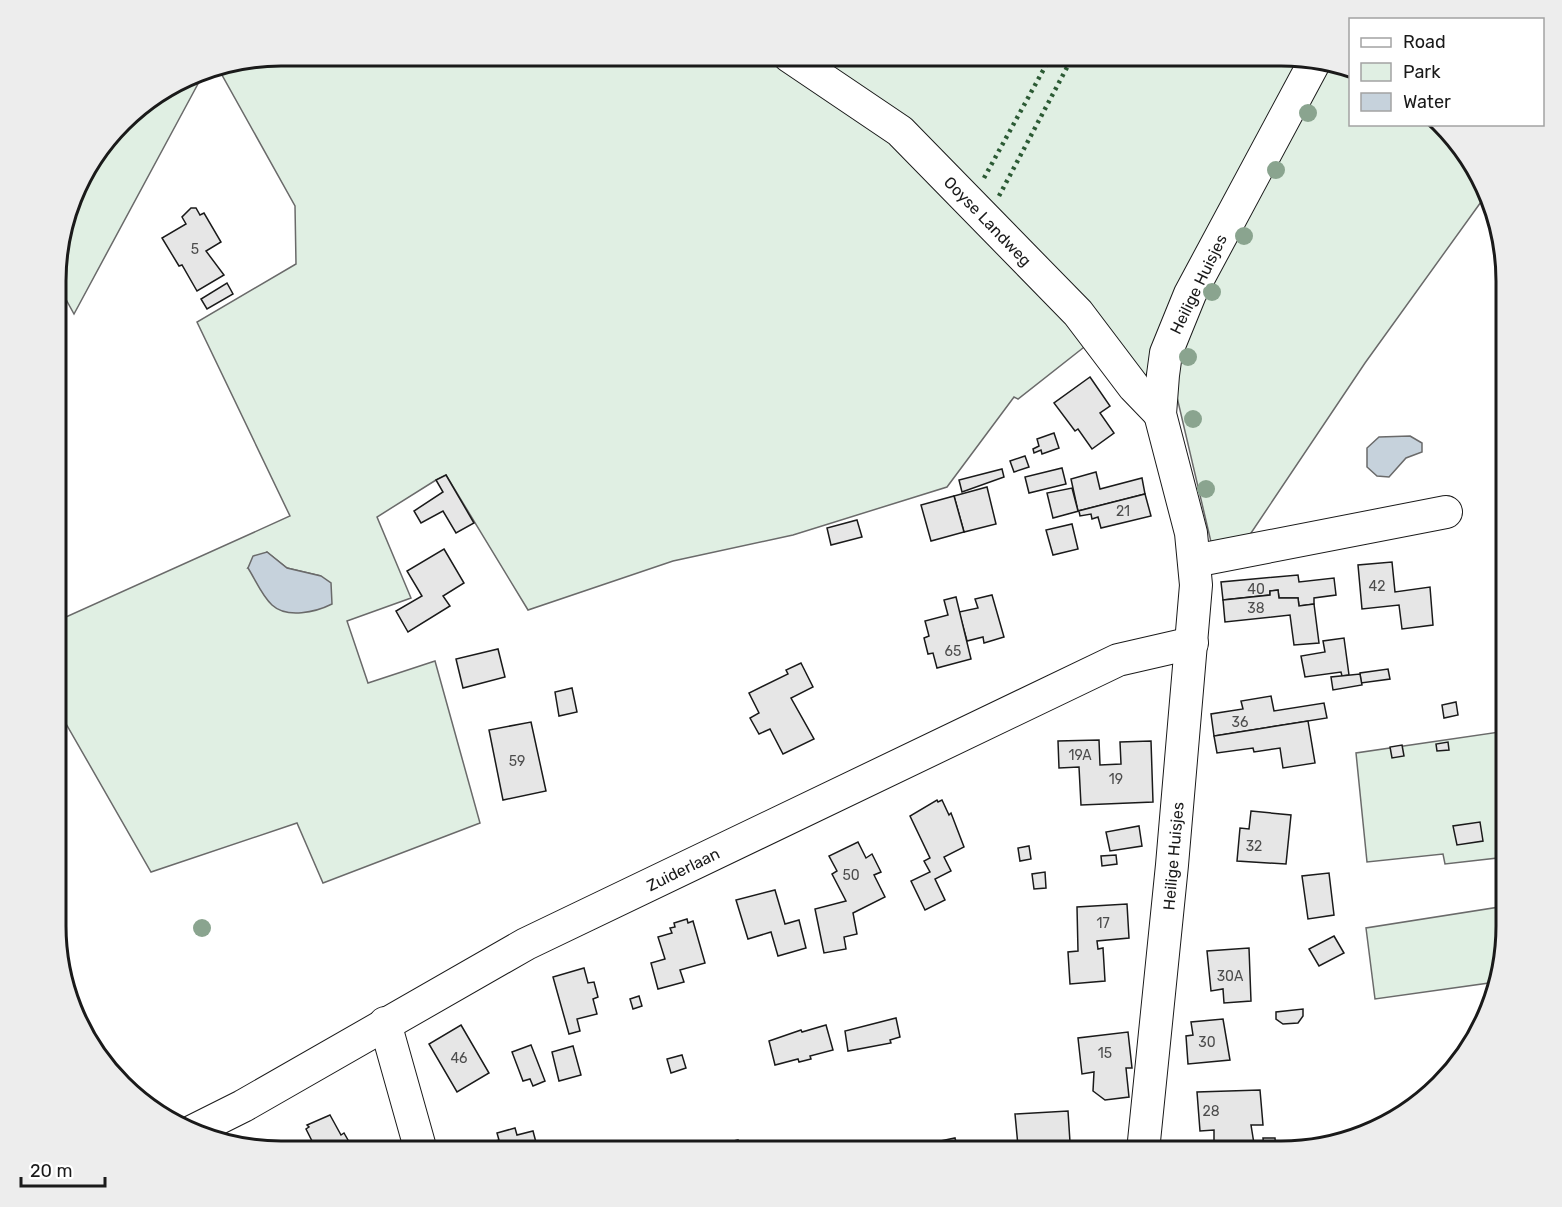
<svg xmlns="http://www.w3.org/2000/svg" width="1562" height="1207" font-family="Rubik,sans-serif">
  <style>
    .green { fill: #e0efe3; stroke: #6a6a6a; stroke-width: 1.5; fill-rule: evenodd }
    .water { fill: #c6d2dc; stroke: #6a6a6a; stroke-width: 1.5 }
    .building { fill: #e6e6e6; stroke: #1a1a1a; stroke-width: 1.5 }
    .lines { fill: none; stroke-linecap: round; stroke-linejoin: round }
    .minor-casing { stroke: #1a1a1a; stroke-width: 34 }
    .minor { stroke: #fff; stroke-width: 32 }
    .hedge { stroke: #2b5a34; stroke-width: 4.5; stroke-dasharray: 3 4.5; stroke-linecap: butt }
    .tree { fill: #8aa48f }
    .labels { text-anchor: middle; stroke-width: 4.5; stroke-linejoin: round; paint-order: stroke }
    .number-label { font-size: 14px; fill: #4d4d4d }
    .street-label { font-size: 16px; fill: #1a1a1a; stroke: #fff }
    .rim { fill: none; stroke: #1a1a1a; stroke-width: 3 }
  </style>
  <rect width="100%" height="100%" fill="#fff"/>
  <g class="green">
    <path d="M281,56H777L880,124L1088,344L1018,399L1014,397L947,487L793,535L673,561L528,610L446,475L436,480L377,517L411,598L347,621L368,683L435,661L480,823L323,883L297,823L151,872L57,708V621L290,516L197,322L296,264L295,206L217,66ZM267,552L287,568L321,576L248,568Z"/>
    <polygon points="812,56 1295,56 1308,59 1145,377"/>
    <polygon points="1321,62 1350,69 1350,124 1440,125 1483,182 1486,195 1365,363 1245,542 1225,546 1211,542 1176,393 1179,347"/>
    <polygon points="206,69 74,314 57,283 57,251 86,169 133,111"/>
    <polygon points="1506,731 1506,857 1445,864 1443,854 1367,862 1356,753"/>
    <polygon points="1506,906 1506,941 1496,982 1375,999 1366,928"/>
  </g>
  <g class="water">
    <polygon points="1410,436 1422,443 1422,452 1406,458 1389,477 1377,476 1367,467 1367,448 1379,437"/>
    <path d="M267,552L287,568L321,576L331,583L332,604C316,612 287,619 272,605C262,596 255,579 248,568L253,556Z"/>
  </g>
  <g class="building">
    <polygon points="191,208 196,208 200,215 204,213 221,242 206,251 224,275 197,291 182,265 179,266 162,238 186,224 182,217"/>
    <polygon points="227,283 233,294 207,309 201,299"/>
    <polygon points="1090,377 1110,406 1100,413 1114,433 1092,449 1078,429 1075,431 1054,403"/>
    <polygon points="1054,433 1059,448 1042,454 1041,450 1034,453 1033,449 1039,446 1037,439"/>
    <polygon points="1025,456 1029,467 1014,472 1010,461"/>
    <polygon points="1062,468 1066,484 1029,493 1025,477"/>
    <polygon points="1002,469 1004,477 962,492 959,480"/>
    <polygon points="1096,472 1100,489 1142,478 1145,494 1078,511 1071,479"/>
    <polygon points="446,475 474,523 456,533 443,511 421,523 414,511 443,492 436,480"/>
    <polygon points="987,487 996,524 964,532 954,496"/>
    <polygon points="1072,488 1078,511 1145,494 1151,516 1101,528 1098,517 1092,519 1091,514 1080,516 1079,511 1053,518 1047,493"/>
    <polygon points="954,496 964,532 931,541 921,505"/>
    <polygon points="857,520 862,537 831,545 827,528"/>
    <polygon points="1072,524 1078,549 1053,555 1046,530"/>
    <polygon points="444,549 464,583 443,596 450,606 408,632 396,611 422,596 407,571"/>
    <polygon points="1392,562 1395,592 1430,587 1433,625 1402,629 1399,605 1362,609 1358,565"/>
    <polygon points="1298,575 1299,582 1334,578 1336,595 1314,598 1314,604 1299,606 1298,598 1279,598 1278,590 1270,591 1270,595 1223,600 1221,582"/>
    <polygon points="1278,590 1279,598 1298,598 1299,606 1314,604 1319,643 1294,645 1290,615 1225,622 1223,600 1270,595 1270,591"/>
    <polygon points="992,595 1004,637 984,643 983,637 967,641 959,612 978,608 975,599"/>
    <polygon points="956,597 971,659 937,668 933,653 928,654 924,638 929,636 925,621 948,615 944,600"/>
    <polygon points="1344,638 1349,675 1342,676 1341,672 1305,677 1301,656 1325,652 1323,641"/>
    <polygon points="498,649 505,677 463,688 456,659"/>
    <polygon points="801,663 813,687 791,698 814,739 783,754 770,729 759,734 750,718 759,713 749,693 788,674 786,670"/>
    <polygon points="1388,669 1390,679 1361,683 1360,673"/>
    <polygon points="1360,674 1362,685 1333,690 1331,677"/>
    <polygon points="572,688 577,712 559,716 555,692"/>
    <polygon points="1271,696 1274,711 1324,703 1327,718 1214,736 1211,714 1243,709 1241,701"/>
    <polygon points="1456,702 1458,715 1444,718 1442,705"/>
    <polygon points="1308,721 1315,763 1283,768 1280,748 1254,752 1253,748 1217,753 1214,736"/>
    <polygon points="531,722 546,791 503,800 489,730"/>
    <polygon points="1099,740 1100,765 1121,764 1120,742 1151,741 1153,802 1081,805 1079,767 1059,768 1058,741"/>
    <polygon points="1448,742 1449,750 1437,751 1436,744"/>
    <polygon points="1402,745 1404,756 1392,758 1390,747"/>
    <polygon points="937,800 938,802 942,800 949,815 951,813 964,847 944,857 951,871 935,879 945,900 925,910 911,881 930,872 924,861 930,858 910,816"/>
    <polygon points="1251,811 1291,815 1286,864 1237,861 1240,828 1249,829"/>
    <polygon points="1480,822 1483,841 1457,845 1453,826"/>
    <polygon points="1139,826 1142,846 1110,851 1106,832"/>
    <polygon points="858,842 866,858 872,854 881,872 874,875 885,897 853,913 857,934 844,937 846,949 824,953 815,909 846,901 832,874 837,871 829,856"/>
    <polygon points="1029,846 1031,859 1020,861 1018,848"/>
    <polygon points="1116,855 1117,864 1102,866 1101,856"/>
    <polygon points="1045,872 1046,888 1034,889 1032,874"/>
    <polygon points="1329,873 1334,915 1308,919 1302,876"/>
    <polygon points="775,890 785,924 799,920 806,948 778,956 771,932 748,939 736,900"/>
    <polygon points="1127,904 1129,938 1097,941 1098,949 1103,948 1105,981 1070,984 1068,952 1078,951 1077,907"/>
    <polygon points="687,919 688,923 693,921 705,963 680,970 684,982 658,989 651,963 665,959 658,937 672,933 670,928 675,927 674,923"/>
    <polygon points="1334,936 1344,953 1319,966 1309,949"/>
    <polygon points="1249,948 1251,1001 1224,1003 1223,989 1211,991 1207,951"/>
    <polygon points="584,968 588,983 594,982 598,997 593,999 597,1014 577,1019 580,1031 569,1034 553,977"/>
    <polygon points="639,996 642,1006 633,1009 630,999"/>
    <polygon points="1303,1009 1303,1016 1298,1023 1283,1024 1276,1019 1276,1012"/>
    <polygon points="896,1018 900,1037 890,1040 891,1043 848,1051 845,1031"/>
    <polygon points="1223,1019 1230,1060 1188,1064 1186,1036 1193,1035 1191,1022"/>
    <polygon points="461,1025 489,1073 457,1092 429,1044"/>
    <polygon points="826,1025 833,1050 810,1056 811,1059 799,1062 798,1059 775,1065 769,1041 801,1030 802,1032"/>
    <polygon points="1128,1032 1132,1068 1126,1068 1129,1097 1105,1100 1093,1091 1094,1072 1082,1074 1078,1038"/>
    <polygon points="531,1045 545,1081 533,1086 530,1079 523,1081 512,1052"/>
    <polygon points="573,1046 581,1075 559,1081 552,1052"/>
    <polygon points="682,1055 686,1068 671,1073 667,1059"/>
    <polygon points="1260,1090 1263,1125 1251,1125 1255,1150 1214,1151 1214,1130 1200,1131 1197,1092"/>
    <polygon points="1068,1111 1070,1142 1018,1146 1015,1114"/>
    <polygon points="330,1115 341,1135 344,1133 352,1147 349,1148 351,1151 315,1151 312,1146 314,1145 306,1129 309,1127 307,1125"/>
    <polygon points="515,1128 517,1135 533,1131 538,1150 550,1146 551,1151 480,1151 482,1145 499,1140 497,1133"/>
    <polygon points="955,1138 958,1151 922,1151 921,1145"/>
    <polygon points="1263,1138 1275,1138 1276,1150 1264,1151"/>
    <polygon points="738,1140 741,1151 708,1151 708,1147"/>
  </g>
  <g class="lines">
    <defs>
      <g id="minor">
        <polyline points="789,56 900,131 1078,313 1134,387 1160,414"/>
        <polyline points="1194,561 1446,512"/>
        <polyline points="385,1023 421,1151"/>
        <polyline points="191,1132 243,1106 526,944 1118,660 1192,643"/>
        <polyline points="1143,1151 1172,865 1196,585 1191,533 1160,414 1163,375 1166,353 1190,294 1315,61"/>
      </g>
    </defs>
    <use href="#minor" class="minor-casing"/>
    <use href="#minor" class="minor"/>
    <g class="hedge">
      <polyline points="984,178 1051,56"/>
      <polyline points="999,196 1073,56"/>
    </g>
  </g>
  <g class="tree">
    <circle cx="1308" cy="113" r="9"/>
    <circle cx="1276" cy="170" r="9"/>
    <circle cx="1244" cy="236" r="9"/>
    <circle cx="1212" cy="292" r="9"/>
    <circle cx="1188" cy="357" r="9"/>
    <circle cx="1193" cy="419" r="9"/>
    <circle cx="1206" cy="489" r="9"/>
    <circle cx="202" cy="928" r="9"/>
  </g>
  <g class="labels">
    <g class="number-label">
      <text x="195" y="254">5</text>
      <text x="1123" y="516">21</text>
      <text x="1377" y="591">42</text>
      <text x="1256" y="594">40</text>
      <text x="1256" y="613">38</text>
      <text x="953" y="656">65</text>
      <text x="1240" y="727">36</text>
      <text x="1080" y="760">19A</text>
      <text x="517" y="766">59</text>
      <text x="1116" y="784">19</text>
      <text x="1254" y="851">32</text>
      <text x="851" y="880">50</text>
      <text x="1103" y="928">17</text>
      <text x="1230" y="981">30A</text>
      <text x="1207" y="1047">30</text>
      <text x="1105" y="1058">15</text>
      <text x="459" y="1063">46</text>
      <text x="1211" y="1116">28</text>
    </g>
    <g class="street-label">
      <text transform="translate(988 221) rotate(46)" y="6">Ooyse Landweg</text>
      <text transform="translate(1198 284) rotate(-64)" y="6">Heilige Huisjes</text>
      <text transform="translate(1173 856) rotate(-85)" y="6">Heilige Huisjes</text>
      <text transform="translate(683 869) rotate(-26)" y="6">Zuiderlaan</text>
    </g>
  </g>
  <path d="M0 0H1562V1207H0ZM281 66H1281A215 215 0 0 1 1496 281V926A215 215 0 0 1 1281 1141H281A215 215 0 0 1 66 926V281A215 215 0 0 1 281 66Z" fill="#ededed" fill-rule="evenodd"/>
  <path class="rim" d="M281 66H1281A215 215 0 0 1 1496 281V926A215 215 0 0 1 1281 1141H281A215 215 0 0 1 66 926V281A215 215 0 0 1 281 66Z"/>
  <rect x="1349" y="18" width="195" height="108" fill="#ffffff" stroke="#a3a3a3" stroke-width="1.5"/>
  <rect x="1361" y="38" width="30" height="9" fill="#ffffff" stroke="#a3a3a3" stroke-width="1.5"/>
  <text x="1403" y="48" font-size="18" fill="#1a1a1a">Road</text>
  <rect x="1361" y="63" width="30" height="18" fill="#e0efe3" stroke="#a3a3a3" stroke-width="1.5"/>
  <text x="1403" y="78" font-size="18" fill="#1a1a1a">Park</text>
  <rect x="1361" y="93" width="30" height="18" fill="#c6d2dc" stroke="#a3a3a3" stroke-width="1.5"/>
  <text x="1403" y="108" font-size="18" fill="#1a1a1a">Water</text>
  <path d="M21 1177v9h84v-9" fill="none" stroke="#1a1a1a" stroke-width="3"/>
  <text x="30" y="1177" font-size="18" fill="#1a1a1a" stroke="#ffffff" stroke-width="4.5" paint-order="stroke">20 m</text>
</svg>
